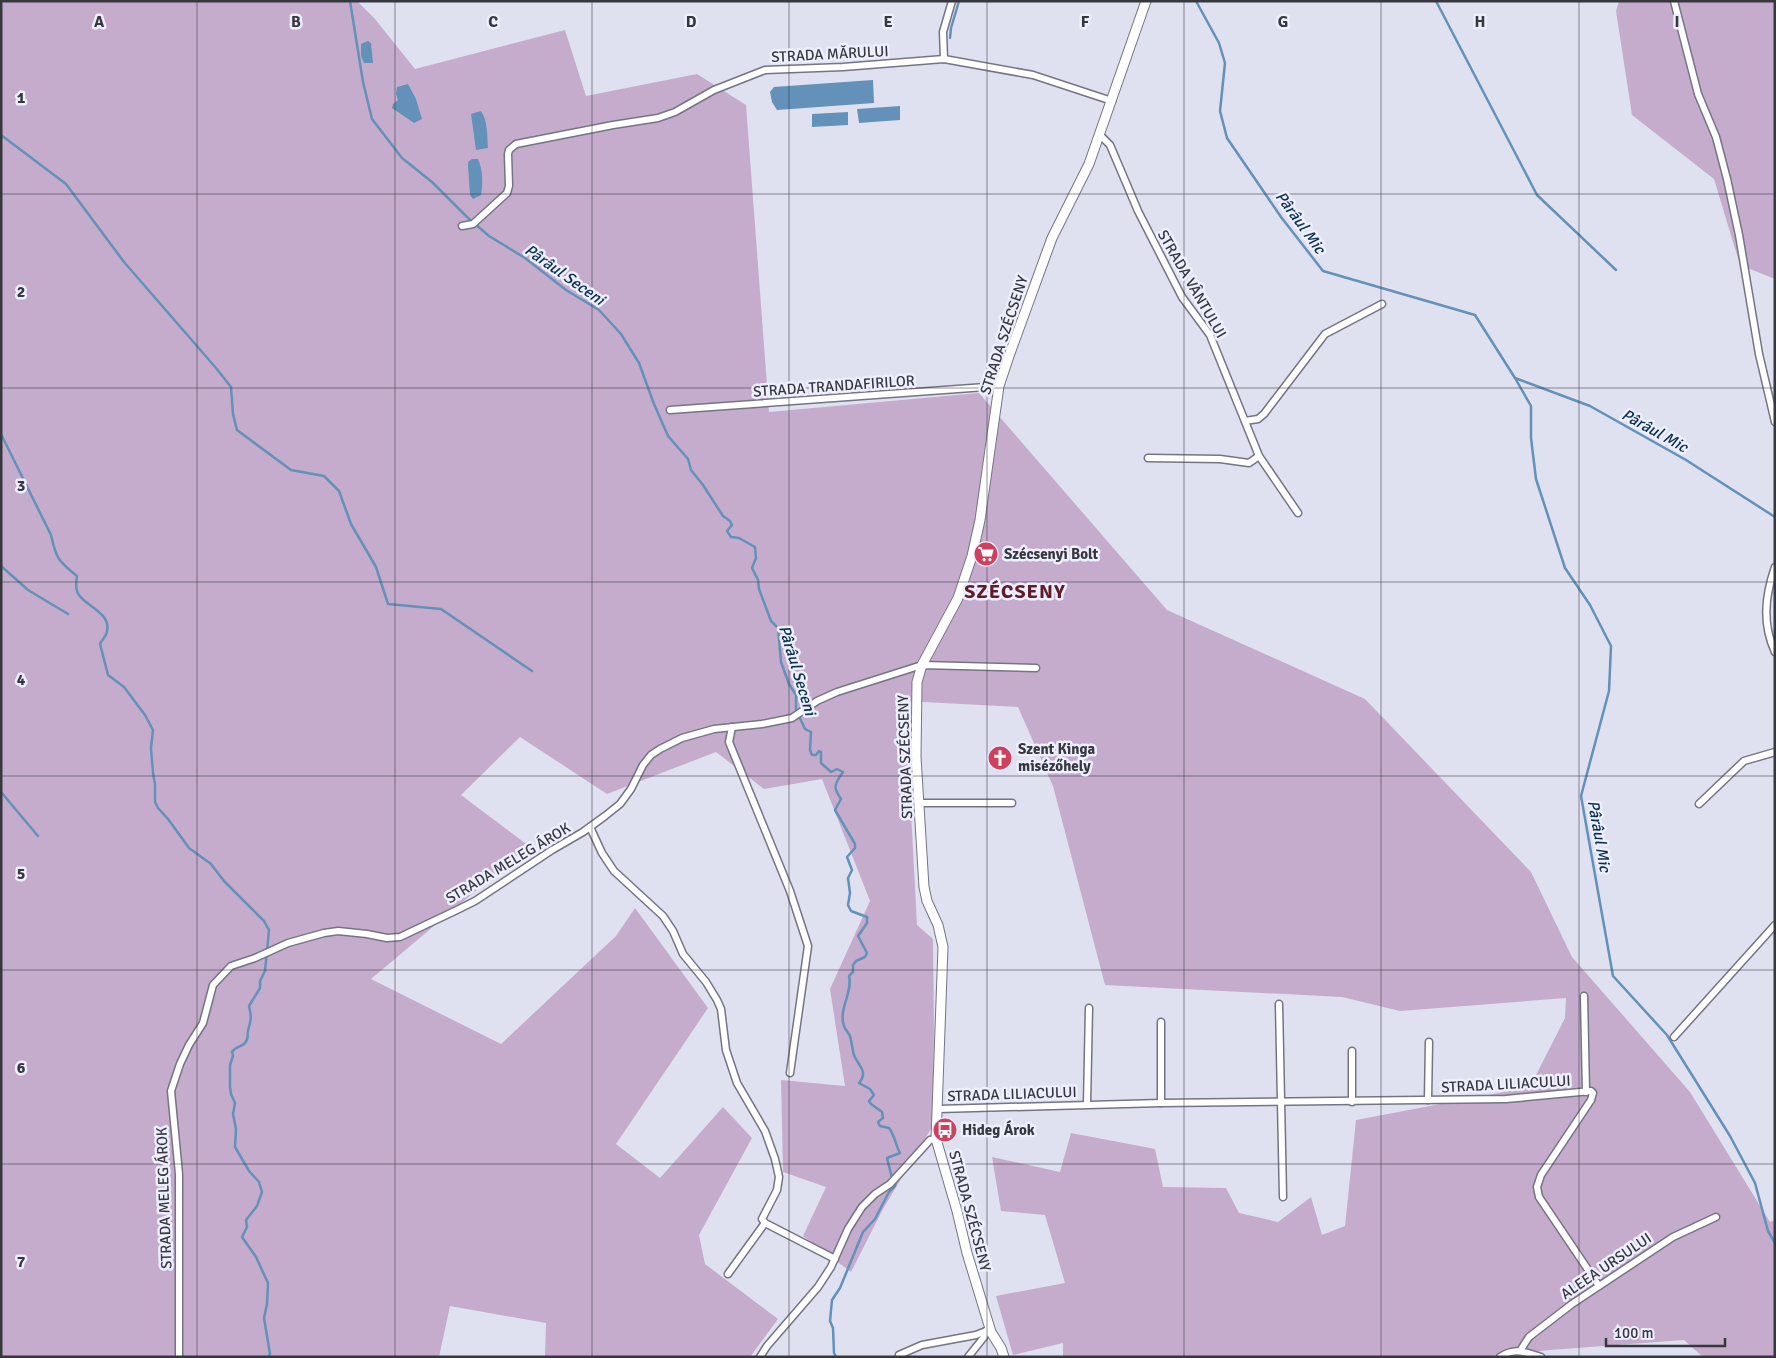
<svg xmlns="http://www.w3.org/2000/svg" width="1776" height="1358" font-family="Signika,sans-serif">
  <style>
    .green { fill: #c5accd }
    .water { fill: #6391b9 }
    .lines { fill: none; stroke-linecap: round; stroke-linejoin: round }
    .stream { stroke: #6391b9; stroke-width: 2.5 }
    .street-casing { stroke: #747583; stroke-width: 9 }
    .secondary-casing { stroke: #747583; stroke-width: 11 }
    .street { stroke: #fff; stroke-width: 6 }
    .secondary { stroke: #fff; stroke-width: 9 }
    .grid { fill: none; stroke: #37383e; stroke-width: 1; stroke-opacity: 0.55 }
    .labels { text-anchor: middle; stroke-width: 5; stroke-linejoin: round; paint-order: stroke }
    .street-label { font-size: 15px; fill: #37383e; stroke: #edeefe }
    .poi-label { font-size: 15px; font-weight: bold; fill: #37383e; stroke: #edeefe; text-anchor: start }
    .water-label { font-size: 16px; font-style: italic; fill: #0a2f4b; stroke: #edeefe }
    .district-label { font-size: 20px; font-weight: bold; letter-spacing: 1px; fill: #611c2a; stroke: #edeefe }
    .grid-label { font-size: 16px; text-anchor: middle; font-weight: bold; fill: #37383e; stroke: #edeefe; stroke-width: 5; stroke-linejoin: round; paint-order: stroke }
  </style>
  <rect width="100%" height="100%" fill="#dfe1f0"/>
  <g class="green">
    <polygon points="1,1 357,1 375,19 415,69 565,30 586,96 697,74 746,105 769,412 979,393 1167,610 1365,699 1531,872 1572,957 1690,1092 1770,1222 1775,1220 1775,1357 1703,1357 1684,1340 1550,1350 1481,1357 1063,1357 1063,1343 1013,1355 996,1296 1065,1283 1045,1215 1001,1211 992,1157 1060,1172 1071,1133 1155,1149 1163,1187 1226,1188 1239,1213 1278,1222 1311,1197 1322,1235 1345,1226 1356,1120 1530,1087 1565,1018 1566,998 1400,1011 1342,997 1105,985 1053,786 1018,707 905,701 917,925 933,939 934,1031 932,1127 883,1209 851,1272 803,1236 826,1187 783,1172 781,1080 845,1086 830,989 870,901 822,779 764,789 716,752 607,794 520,737 461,795 529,846 371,979 501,1044 616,936 635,908 708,1008 616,1144 660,1178 723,1107 752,1138 699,1235 705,1264 778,1319 750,1357 545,1357 546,1323 450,1306 439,1357 1,1357"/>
    <polygon points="1619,1 1775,1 1775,279 1740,265 1714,179 1632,115 1616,11"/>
  </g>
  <g class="water">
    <polygon points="368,41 371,43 373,63 364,63 361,56 361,44"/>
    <polygon points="873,80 874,103 777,110 772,102 770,92 774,87"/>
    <polygon points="408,84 416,99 422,119 414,123 392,108 393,104 398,100 396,94 397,87"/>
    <polygon points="900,106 900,120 859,123 857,109"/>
    <path d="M481,111C488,121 487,136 488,148L476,150L471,114Z"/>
    <polygon points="848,112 848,125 812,127 812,114"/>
    <path d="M472,159H478C483,170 483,184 481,195L473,199L470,195L468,166V162Z"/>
  </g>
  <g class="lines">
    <g class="stream">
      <path d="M350,1L363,82L372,119L402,158L432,182L467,217L489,236L525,258L566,290L599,310L621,334L639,363L654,404L668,436L688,459L691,470L703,485L723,516L730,521L732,525L727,531L731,537L739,538L755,547L756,558L752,568L758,580L759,589L771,621L778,628L781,662L789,684L796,695V710L805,729L811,732L810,750L812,755H816L819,751L821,752V763L831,772L837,769L843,772C835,784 832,786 841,799L835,810L855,844V848L847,857L852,870L848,878L850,893L848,905L851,911L867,917V923L858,936L867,953L865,957L856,961L853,965V972L849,976C853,993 838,1009 844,1026C845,1030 849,1033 850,1036C852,1042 852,1049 854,1055C858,1066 869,1071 859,1083L870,1089L874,1095L869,1101L871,1104L882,1112L883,1118L878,1122L880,1126L889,1128C895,1136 895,1144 900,1153L887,1158L892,1178L896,1182L895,1186L889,1192L875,1219L863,1232L840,1288L832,1300L830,1321L833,1328L834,1353L836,1357"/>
      <polyline points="1196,1 1219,43 1225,63 1220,111 1227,138 1281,217 1323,271 1475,315 1515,378 1531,406 1531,438 1536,479 1565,568 1590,605 1611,646 1609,691 1581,796 1613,976 1667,1035 1730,1136 1755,1183 1768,1231 1775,1243"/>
      <polyline points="1436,1 1537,195 1616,270"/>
      <polyline points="950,38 951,28 959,1"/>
      <polyline points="1,135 66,184 124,262 216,368 231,387 233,414 237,430 291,470 324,476 339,491 351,524 376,567 388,604 441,609 532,671"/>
      <polyline points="1515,378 1590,406 1686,460 1775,517"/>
      <path d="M1,434L51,535C56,558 58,561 77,576C76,582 75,590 79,595C86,606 111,613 107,631C107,635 102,640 100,644L108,675L124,687L145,715L153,730L151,748L153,773L155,784V802L158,808L168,819L189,848L211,864L224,881L264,921L269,930L265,971L260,981V988L249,1006C252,1019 251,1018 248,1031C247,1035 249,1039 245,1043C241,1047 235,1047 232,1052L233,1056L230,1065V1087L231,1094L235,1103L233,1114L236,1129L235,1147L249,1171L259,1182L262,1192L257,1206L246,1220L247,1227L242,1237L256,1257L268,1283L267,1304L264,1318L270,1354L268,1357"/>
      <polyline points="1,566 28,590 68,614"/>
      <polyline points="1,792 38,836"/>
    </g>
    <defs>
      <g id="street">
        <polyline points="1674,1 1698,94 1716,137 1727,179 1739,235 1759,354 1775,422"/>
        <polyline points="944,59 943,32 952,1"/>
        <polyline points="1100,135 1110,145 1138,211 1182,297 1210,335 1259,456 1298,513"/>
        <polyline points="462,226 473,224 507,193 509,186 508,154 509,150 516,144 613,125 658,118 675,112 714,90 765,70 843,67 944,59 1033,75 1112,101"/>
        <polyline points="670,410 999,386"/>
        <polyline points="1245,421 1258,419 1264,414 1325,334 1382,304"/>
        <polyline points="1148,458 1220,459 1249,463 1259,456"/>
        <path d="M1775,567C1765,596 1762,624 1775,652"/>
        <polyline points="732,727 729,742 790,891 808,946 790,1073"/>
        <polyline points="919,803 1012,803"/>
        <polyline points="1699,804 1744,761 1775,752"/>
        <polyline points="590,827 602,853 614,871 663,916 673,931 683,954 706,982 717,1000 721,1009 726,1050 737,1083 765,1131 775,1159 779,1177 777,1190 762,1219 765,1223 835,1259"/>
        <polyline points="1584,996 1586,1092"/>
        <polyline points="1279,1004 1283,1197"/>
        <polyline points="1674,1037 1775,925"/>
        <polyline points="1428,1100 1429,1042"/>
        <polyline points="1352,1102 1352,1051"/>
        <polyline points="1161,1103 1161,1022"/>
        <polyline points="1087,1104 1089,1008"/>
        <polyline points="938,1109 1161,1103 1506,1099 1591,1091 1593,1093 1591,1100 1541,1175 1537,1187 1539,1197 1599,1286"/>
        <polyline points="728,1274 765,1223"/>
        <polyline points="1520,1351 1529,1337 1572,1304 1673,1237 1716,1217"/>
        <polyline points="899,1355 922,1345 976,1335 986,1331 991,1332"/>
        <polyline points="179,1357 179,1174 171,1091 180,1064 189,1045 203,1023 213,985 231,966 255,958 288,943 324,933 338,931 367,934 387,938 400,937 459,909 475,901 552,850 583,832 605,816 620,804 631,789 643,765 651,755 660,749 682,738 714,729 762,724 792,718 817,701 837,692 922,665 1036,668"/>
        <polyline points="760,1357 767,1346 818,1287 831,1267 848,1229 862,1207 875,1194 890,1184 930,1140 936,1139"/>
        <polyline points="968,1357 984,1337 986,1331"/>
        <path d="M1500,1357C1515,1347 1524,1352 1541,1357"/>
      </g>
      <polyline id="secondary" points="1004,1357 1001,1348 991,1332 967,1253 957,1211 936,1139 943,947 938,925 927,901 924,887 916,757 917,682 922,665 958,598 972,556 980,520 999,386 1009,356 1052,238 1089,164 1146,1"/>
    </defs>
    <use href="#street" class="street-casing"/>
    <use href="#secondary" class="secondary-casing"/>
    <use href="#street" class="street"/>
    <use href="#secondary" class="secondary"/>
  </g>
  <path class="grid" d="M197,1V1357M395,1V1357M592,1V1357M789,1V1357M987,1V1357M1184,1V1357M1381,1V1357M1579,1V1357M1,194H1775M1,388H1775M1,582H1775M1,776H1775M1,970H1775M1,1164H1775"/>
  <defs>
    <symbol id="supermarket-disc" viewBox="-11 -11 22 22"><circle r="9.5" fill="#cf3f5e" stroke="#edeefe"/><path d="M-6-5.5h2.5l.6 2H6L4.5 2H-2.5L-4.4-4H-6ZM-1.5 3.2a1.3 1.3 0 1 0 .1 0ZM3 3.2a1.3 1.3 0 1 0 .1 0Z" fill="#fff"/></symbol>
    <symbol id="church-disc" viewBox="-11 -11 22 22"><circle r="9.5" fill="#cf3f5e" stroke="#edeefe"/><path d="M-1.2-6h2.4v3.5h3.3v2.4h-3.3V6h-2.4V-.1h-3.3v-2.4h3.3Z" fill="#fff"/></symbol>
    <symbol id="bus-disc" viewBox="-11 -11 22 22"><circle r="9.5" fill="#cf3f5e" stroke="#edeefe"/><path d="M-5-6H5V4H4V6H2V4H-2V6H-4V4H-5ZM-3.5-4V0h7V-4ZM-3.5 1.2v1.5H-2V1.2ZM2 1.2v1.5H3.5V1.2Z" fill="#fff"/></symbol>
  </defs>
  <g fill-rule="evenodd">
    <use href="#supermarket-disc" x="972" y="540" width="28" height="28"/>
    <use href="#church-disc" x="986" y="744" width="28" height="28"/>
    <use href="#bus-disc" x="931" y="1116" width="28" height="28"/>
  </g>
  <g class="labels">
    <g class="street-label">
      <text transform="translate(830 54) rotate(-3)" y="5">STRADA MĂRULUI</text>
      <text transform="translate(1192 284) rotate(60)" y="5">STRADA VÂNTULUI</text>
      <text transform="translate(1004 335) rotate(-72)" y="5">STRADA SZÉCSENY</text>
      <text transform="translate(834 386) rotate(-4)" y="5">STRADA TRANDAFIRILOR</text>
      <text transform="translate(905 757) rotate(-92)" y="5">STRADA SZÉCSENY</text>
      <text transform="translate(508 863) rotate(-31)" y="5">STRADA MELEG ÁROK</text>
      <text transform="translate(1506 1084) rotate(-3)" y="5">STRADA LILIACULUI</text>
      <text transform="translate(1012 1094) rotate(-2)" y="5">STRADA LILIACULUI</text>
      <text transform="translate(164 1198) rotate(-92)" y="5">STRADA MELEG ÁROK</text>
      <text transform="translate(970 1211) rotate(75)" y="5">STRADA SZÉCSENY</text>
      <text transform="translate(1606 1266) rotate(-34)" y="5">ALEEA URSULUI</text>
    </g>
    <g class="poi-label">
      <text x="1004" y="559">Szécsenyi Bolt</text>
      <text x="1018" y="754">Szent Kinga<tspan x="1018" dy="17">misézőhely</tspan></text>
      <text x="962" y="1135">Hideg Árok</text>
    </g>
    <g class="water-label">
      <text transform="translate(1301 222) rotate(54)" y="6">Pârâul Mic</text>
      <text transform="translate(565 274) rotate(35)" y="6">Pârâul Seceni</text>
      <text transform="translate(1655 430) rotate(29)" y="6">Pârâul Mic</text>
      <text transform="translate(798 670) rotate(73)" y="6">Pârâul Seceni</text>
      <text transform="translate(1600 836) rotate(80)" y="6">Pârâul Mic</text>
    </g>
    <g class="district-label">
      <text x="1015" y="598">SZÉCSENY</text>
    </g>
  </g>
  <g class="grid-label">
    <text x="99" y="27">A</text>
    <text x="296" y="27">B</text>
    <text x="493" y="27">C</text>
    <text x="691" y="27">D</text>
    <text x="888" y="27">E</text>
    <text x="1085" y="27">F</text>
    <text x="1283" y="27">G</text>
    <text x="1480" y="27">H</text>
    <text x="1677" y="27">I</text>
    <text x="21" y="103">1</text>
    <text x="21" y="297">2</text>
    <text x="21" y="491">3</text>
    <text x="21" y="685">4</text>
    <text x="21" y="879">5</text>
    <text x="21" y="1073">6</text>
    <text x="21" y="1267">7</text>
  </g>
  <rect width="1776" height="1358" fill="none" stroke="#37383e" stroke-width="5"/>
  <path d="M1606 1338v8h119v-8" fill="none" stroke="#37383e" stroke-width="2.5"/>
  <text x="1614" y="1338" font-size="15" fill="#37383e" stroke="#edeefe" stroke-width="4" paint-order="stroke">100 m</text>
</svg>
